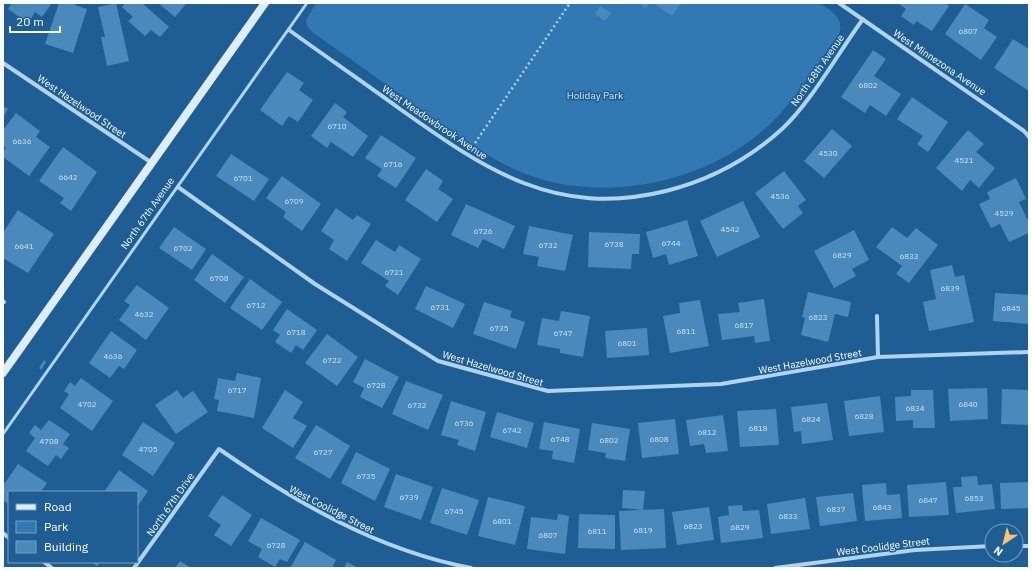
<svg xmlns="http://www.w3.org/2000/svg" width="1032" height="571" font-family="'IBM Plex Sans',sans-serif">
  <style>
    .green { fill: #3278b2 }
    .building { fill: #4a89bc }
    .lines { fill: none; stroke-linecap: round; stroke-linejoin: round }
    .path { stroke: #b0d3ee; stroke-width: 2.5; stroke-dasharray: 2 3; stroke-linecap: butt }
    .service { stroke: #b0d3ee; stroke-width: 3 }
    .minor { stroke: #b0d3ee; stroke-width: 4 }
    .secondary { stroke: #ddedfa; stroke-width: 8 }
    .labels { text-anchor: middle; stroke-width: 3; stroke-linejoin: round; paint-order: stroke }
    .number-label { font-size: 8px; fill: #d2e2ee }
    .street-label { font-size: 10px; fill: #fff; stroke: #1e5e94 }
    .park-label { font-size: 10px; fill: #d6eafa; stroke: #1e5e94 }
  </style>
  <rect width="100%" height="100%" fill="#1e5e94"/>
  <path class="green" d="M316,3H819C831,11 845,18 839,34C813,70 790,110 755,137C690,188 589,204 514,169C481,154 452,132 423,111C386,84 349,58 312,32L307,26L306,20Z"/>
  <g class="building">
    <polygon points="12,3 52,3 42,17 35,12 28,23 8,9"/>
    <polygon points="59,3 76,3 75,5 87,9 73,53 45,44"/>
    <polygon points="116,3 129,61 107,66 101,37 105,37 98,7"/>
    <polygon points="125,3 142,3 169,27 160,37 151,30 145,36 128,21 133,17 122,7"/>
    <polygon points="158,3 187,3 175,17"/>
    <polygon points="639,3 649,3 646,8"/>
    <polygon points="653,3 681,3 672,16"/>
    <polygon points="898,3 945,3 949,6 932,31 916,21 914,25 901,16 906,9"/>
    <polygon points="965,4 989,20 984,28 997,37 981,60 945,34"/>
    <polygon points="600,6 611,13 605,21 595,14"/>
    <polygon points="1013,39 1029,49 1029,91 994,68"/>
    <polygon points="873,50 886,59 874,76 901,94 886,116 870,105 865,113 841,97"/>
    <polygon points="287,72 304,83 299,90 313,100 298,122 289,116 282,126 260,110"/>
    <polygon points="912,97 948,122 928,152 917,144 923,136 897,119"/>
    <polygon points="335,103 347,112 343,117 368,136 353,157 331,142 327,148 311,136"/>
    <polygon points="3,106 8,109 3,117"/>
    <polygon points="16,113 40,131 36,137 50,147 29,176 3,157 3,152 6,148 3,146 3,130"/>
    <polygon points="832,129 852,146 824,178 804,161"/>
    <polygon points="968,130 984,144 976,152 995,168 979,188 970,180 962,191 936,168"/>
    <polygon points="381,135 416,158 396,188 377,176 382,169 365,158"/>
    <polygon points="63,147 97,172 71,211 60,203 64,198 39,181"/>
    <polygon points="231,154 269,179 254,201 216,176"/>
    <polygon points="426,169 443,181 438,189 453,199 437,222 405,200"/>
    <polygon points="784,171 806,200 798,206 803,213 783,229 755,193"/>
    <polygon points="282,176 321,204 302,231 283,217 286,212 266,198"/>
    <polygon points="1016,178 1026,199 1019,202 1029,223 1029,233 1009,242 1000,224 991,228 979,204 990,199 987,192"/>
    <polygon points="743,201 760,237 717,257 700,221"/>
    <polygon points="466,204 515,226 504,249 483,239 478,248 451,235"/>
    <polygon points="336,208 353,220 357,215 371,224 347,261 329,249 334,240 321,231"/>
    <polygon points="18,210 54,234 28,273 3,258 3,233"/>
    <polygon points="687,220 698,256 669,265 666,254 653,258 646,232"/>
    <polygon points="529,226 573,235 565,271 537,266 539,257 523,254"/>
    <polygon points="174,227 206,249 192,270 159,248"/>
    <polygon points="892,227 907,238 916,228 938,245 909,283 896,274 902,266 876,247"/>
    <polygon points="854,230 869,260 852,269 856,276 834,288 814,251"/>
    <polygon points="589,232 640,234 639,254 632,254 631,269 588,267"/>
    <polygon points="376,240 395,252 399,245 421,259 398,295 385,286 389,281 361,263"/>
    <polygon points="212,254 244,277 225,303 194,280"/>
    <polygon points="952,265 955,277 964,275 974,322 929,331 923,302 936,299 930,270"/>
    <polygon points="250,279 282,302 262,330 230,308"/>
    <polygon points="137,285 169,308 146,340 119,320 130,305 124,301"/>
    <polygon points="426,286 465,304 453,328 415,309"/>
    <polygon points="808,292 851,302 848,317 835,314 828,342 801,335 805,318 802,317"/>
    <polygon points="995,293 1029,295 1029,324 993,321"/>
    <polygon points="764,299 770,341 755,343 754,336 722,340 718,314 740,312 738,303"/>
    <polygon points="700,300 709,346 670,353 663,316 680,313 679,303"/>
    <polygon points="484,302 512,311 510,317 525,322 516,349 473,334"/>
    <polygon points="287,309 317,330 303,350 296,345 291,353 275,342 280,335 273,330"/>
    <polygon points="561,311 590,316 583,357 560,353 560,349 537,345 542,318 559,321"/>
    <polygon points="647,328 649,355 607,358 605,331"/>
    <polygon points="111,331 137,350 124,369 119,366 110,378 89,363"/>
    <polygon points="327,334 358,357 337,386 305,363"/>
    <polygon points="365,359 399,377 382,408 360,397 364,388 353,382"/>
    <polygon points="44,360 46,362 41,370 39,368"/>
    <polygon points="237,373 261,378 254,418 217,411 219,400 214,399 218,378 235,381"/>
    <polygon points="81,378 113,401 92,431 60,408 69,394 64,391 70,382 75,386"/>
    <polygon points="406,381 443,395 428,430 392,414"/>
    <polygon points="987,388 988,419 950,421 948,389"/>
    <polygon points="1002,389 1029,390 1029,425 1001,424"/>
    <polygon points="177,390 183,398 193,391 208,412 176,434 155,405"/>
    <polygon points="285,390 303,402 293,418 307,426 293,448 262,428"/>
    <polygon points="911,390 933,390 935,428 913,428 913,420 896,421 895,397 911,396"/>
    <polygon points="880,396 884,432 849,436 844,401"/>
    <polygon points="451,401 486,412 475,451 457,445 459,440 441,435"/>
    <polygon points="827,403 833,440 802,444 801,431 794,432 791,407"/>
    <polygon points="776,409 779,445 740,447 737,411"/>
    <polygon points="497,412 534,423 527,448 490,437"/>
    <polygon points="723,415 728,451 706,453 704,444 690,446 686,420"/>
    <polygon points="675,419 679,454 642,458 638,423"/>
    <polygon points="49,420 70,434 63,444 69,448 61,459 56,455 48,466 26,451 35,438 29,433 35,425 41,430"/>
    <polygon points="143,422 175,443 153,476 122,455"/>
    <polygon points="544,422 580,429 574,463 552,459 553,451 539,449"/>
    <polygon points="592,423 630,429 625,461 605,458 606,453 588,450"/>
    <polygon points="316,425 350,446 330,479 295,458"/>
    <polygon points="356,452 390,469 375,501 341,483"/>
    <polygon points="18,464 47,483 41,492 9,492 9,504 3,500 3,486"/>
    <polygon points="119,470 148,491 137,507 137,492 104,492"/>
    <polygon points="396,474 433,487 421,520 384,507"/>
    <polygon points="977,476 978,485 992,484 995,509 956,513 953,487 962,487 961,477"/>
    <polygon points="946,482 949,515 909,517 907,485"/>
    <polygon points="1029,482 1029,508 1001,509 1000,483"/>
    <polygon points="886,483 887,495 900,494 902,518 865,521 862,485"/>
    <polygon points="442,488 479,500 467,535 430,523"/>
    <polygon points="623,490 645,491 643,510 622,508"/>
    <polygon points="853,493 857,521 820,526 816,497"/>
    <polygon points="222,495 252,515 231,546 214,535 221,525 208,516"/>
    <polygon points="488,497 525,506 515,545 478,536"/>
    <polygon points="805,498 810,529 771,534 767,504"/>
    <polygon points="742,505 743,511 759,510 763,538 721,543 718,517 729,515 728,506"/>
    <polygon points="709,507 714,540 677,545 672,512"/>
    <polygon points="664,509 666,548 621,550 619,511"/>
    <polygon points="558,514 569,516 565,554 527,549 531,517 557,520"/>
    <polygon points="579,514 615,515 615,549 578,548"/>
    <polygon points="261,518 300,540 287,562 280,559 275,567 258,557 262,549 248,541"/>
    <polygon points="305,542 336,560 332,568 290,568"/>
    <polygon points="180,561 191,568 175,568"/>
    <polygon points="91,562 100,562 97,566"/>
    <polygon points="347,562 358,568 344,568"/>
  </g>
  <g class="lines">
    <polyline class="path" points="475,143 570,3"/>
    <polyline class="service" points="3,434 307,3"/>
    <g class="minor">
      <polyline points="839,3 1024,131 1029,137"/>
      <path d="M289,30C325,56 363,82 400,109C486,170 555,218 666,191C710,180 749,159 782,129C812,101 838,53 863,19"/>
      <polyline points="3,63 152,163"/>
      <polyline points="178,187 315,284 438,361 548,391 721,384 878,357 1029,352"/>
      <polyline points="3,301 4,302"/>
      <polyline points="877,316 878,357"/>
      <polyline points="3,533 9,538"/>
      <polyline points="1016,546 1029,546"/>
      <polyline points="44,562 52,568"/>
      <path d="M134,568L219,449C297,503 377,550 471,568"/>
      <polyline points="775,568 915,550 992,546"/>
    </g>
    <polyline class="secondary" points="3,373 265,3"/>
  </g>
  <g class="labels">
    <g class="number-label">
      <text x="968" y="34">6807</text>
      <text x="868" y="88">6802</text>
      <text x="337" y="129">6710</text>
      <text x="22" y="144">6636</text>
      <text x="828" y="156">4530</text>
      <text x="964" y="163">4521</text>
      <text x="393" y="167">6716</text>
      <text x="68" y="180">6642</text>
      <text x="243" y="181">6701</text>
      <text x="780" y="199">4536</text>
      <text x="294" y="204">6709</text>
      <text x="1004" y="216">4529</text>
      <text x="730" y="232">4542</text>
      <text x="483" y="234">6726</text>
      <text x="671" y="246">6744</text>
      <text x="614" y="247">6738</text>
      <text x="548" y="248">6732</text>
      <text x="24" y="249">6641</text>
      <text x="183" y="251">6702</text>
      <text x="842" y="258">6829</text>
      <text x="909" y="259">6833</text>
      <text x="394" y="275">6721</text>
      <text x="219" y="281">6708</text>
      <text x="950" y="291">6839</text>
      <text x="256" y="308">6712</text>
      <text x="440" y="310">6731</text>
      <text x="1011" y="311">6845</text>
      <text x="144" y="317">4632</text>
      <text x="818" y="320">6823</text>
      <text x="744" y="328">6817</text>
      <text x="499" y="331">6735</text>
      <text x="686" y="334">6811</text>
      <text x="296" y="335">6718</text>
      <text x="563" y="336">6747</text>
      <text x="627" y="346">6801</text>
      <text x="113" y="359">4636</text>
      <text x="332" y="363">6722</text>
      <text x="376" y="388">6728</text>
      <text x="237" y="393">6717</text>
      <text x="87" y="407">4702</text>
      <text x="968" y="407">6840</text>
      <text x="417" y="408">6732</text>
      <text x="915" y="411">6834</text>
      <text x="864" y="419">6828</text>
      <text x="811" y="422">6824</text>
      <text x="464" y="426">6736</text>
      <text x="758" y="431">6818</text>
      <text x="512" y="433">6742</text>
      <text x="707" y="435">6812</text>
      <text x="560" y="442">6748</text>
      <text x="659" y="442">6808</text>
      <text x="609" y="443">6802</text>
      <text x="49" y="444">4708</text>
      <text x="148" y="452">4705</text>
      <text x="323" y="455">6727</text>
      <text x="366" y="479">6735</text>
      <text x="409" y="500">6739</text>
      <text x="974" y="501">6853</text>
      <text x="928" y="503">6847</text>
      <text x="882" y="510">6843</text>
      <text x="836" y="512">6837</text>
      <text x="454" y="514">6745</text>
      <text x="788" y="519">6833</text>
      <text x="502" y="524">6801</text>
      <text x="693" y="529">6823</text>
      <text x="740" y="530">6829</text>
      <text x="643" y="533">6819</text>
      <text x="597" y="534">6811</text>
      <text x="548" y="538">6807</text>
      <text x="276" y="548">6728</text>
    </g>
    <g class="street-label">
      <text transform="translate(940 62) rotate(34)" y="4">West Minnezona Avenue</text>
      <text transform="translate(817 70) rotate(-55)" y="4">North 68th Avenue</text>
      <text transform="translate(82 106) rotate(34)" y="4">West Hazelwood Street</text>
      <text transform="translate(435 122) rotate(34)" y="4">West Meadowbrook Avenue</text>
      <text transform="translate(147 213) rotate(-55)" y="4">North 67th Avenue</text>
      <text transform="translate(810 361) rotate(-10)" y="4">West Hazelwood Street</text>
      <text transform="translate(493 368) rotate(16)" y="4">West Hazelwood Street</text>
      <text transform="translate(170 504) rotate(-55)" y="4">North 67th Drive</text>
      <text transform="translate(332 509) rotate(27)" y="4">West Coolidge Street</text>
      <text transform="translate(883 546) rotate(-7)" y="4">West Coolidge Street</text>
    </g>
    <g class="park-label">
      <text x="595" y="99">Holiday Park</text>
    </g>
  </g>
  <rect width="1032" height="571" fill="none" stroke="#ffffff" stroke-width="8"/>
  <rect x="8" y="491" width="130" height="72" fill="#1e5e94" stroke="#789ebf"/>
  <rect x="16" y="504" width="20" height="6" fill="#ddedfa" stroke="#789ebf"/>
  <text x="44" y="511" font-size="12" fill="#ffffff">Road</text>
  <rect x="16" y="521" width="20" height="12" fill="#3278b2" stroke="#789ebf"/>
  <text x="44" y="531" font-size="12" fill="#ffffff">Park</text>
  <rect x="16" y="541" width="20" height="12" fill="#4a89bc" stroke="#789ebf"/>
  <text x="44" y="551" font-size="12" fill="#ffffff">Building</text>
  <g transform="translate(1004 543) rotate(215)"><circle r="19" fill="#1e5e94" stroke="#789ebf"/>
  <path d="M0-3L7 15L0 10L-7 15Z" fill="#fdc570"/>
  <text y="-6" font-size="11" font-weight="bold" text-anchor="middle" fill="#ffffff">N</text>
  </g>
  <path d="M10 26v6h50v-6" fill="none" stroke="#ffffff" stroke-width="2"/>
  <text x="16" y="26" font-size="12" fill="#ffffff" stroke="#1e5e94" stroke-width="3" paint-order="stroke">20 m</text>
</svg>
